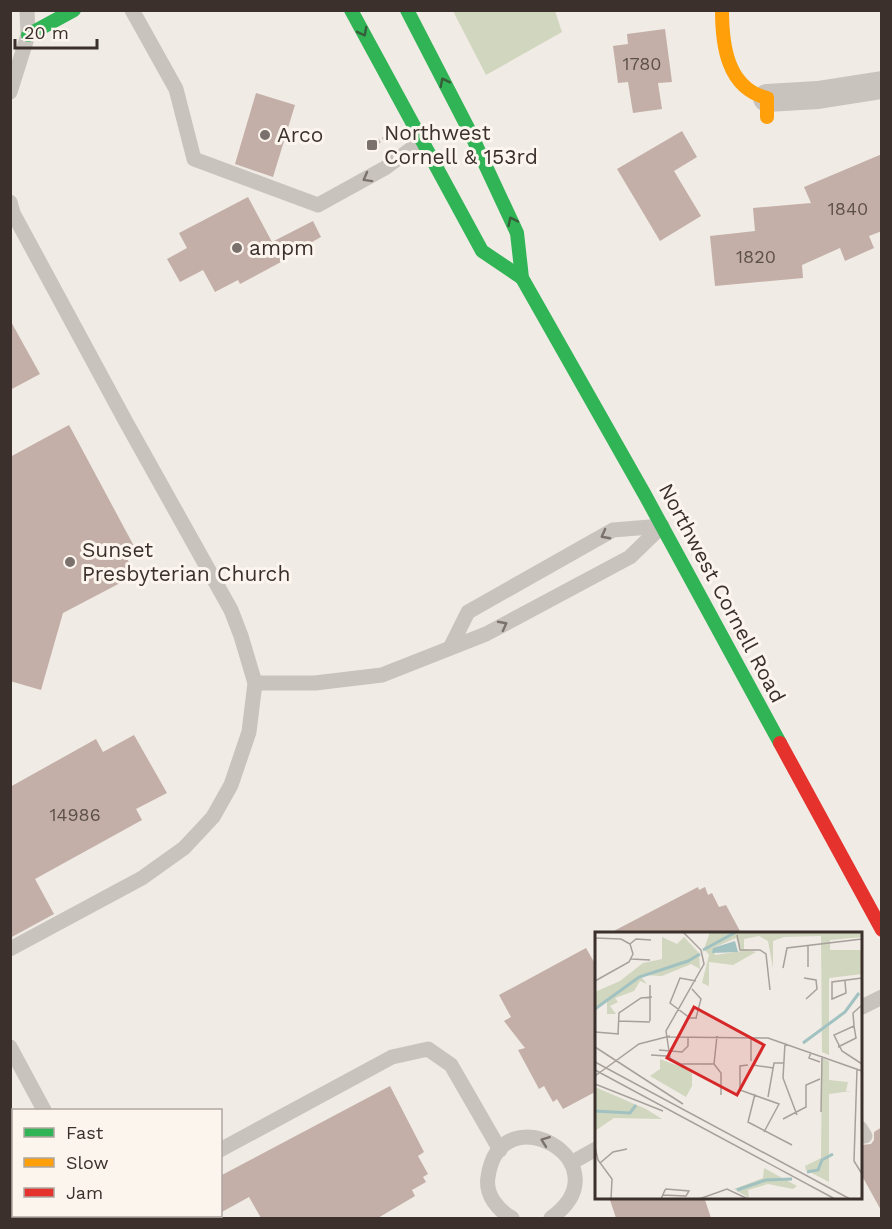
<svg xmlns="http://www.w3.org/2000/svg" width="892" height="1229" font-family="'Work Sans',sans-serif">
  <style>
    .green { fill: #d1d6bf }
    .building { fill: #c3afa7 }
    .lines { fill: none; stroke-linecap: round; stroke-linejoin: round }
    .path { stroke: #c2bbb6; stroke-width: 4; stroke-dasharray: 3 3; stroke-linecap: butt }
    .lane { stroke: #c9c3be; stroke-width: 15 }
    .street { stroke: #c9c3be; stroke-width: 28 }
    .fast { stroke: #30b455; stroke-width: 14 }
    .slow { stroke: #ff9f0a; stroke-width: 14 }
    .jam { stroke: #e5322d; stroke-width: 14 }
    .oneway { stroke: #375e3a }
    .oneway2 { stroke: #7b726d }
    .poi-dot { fill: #7a716c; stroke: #fbf5ee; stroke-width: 2 }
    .labels { text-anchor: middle; stroke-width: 6; stroke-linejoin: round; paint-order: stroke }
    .number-label { font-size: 18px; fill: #5d504a }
    .poi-label { font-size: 21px; fill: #3b302b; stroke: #fbf5ee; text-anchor: start }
    .street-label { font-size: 21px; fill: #3b302b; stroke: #fbf5ee }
    .inset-river { fill: none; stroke: #a1c2c1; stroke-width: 3 }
    .inset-road { fill: none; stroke: #a8a09b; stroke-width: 1.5 }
    .view { fill: #d62828; fill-opacity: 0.15; stroke: #d62828; stroke-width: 3 }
    .inset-edge { fill: none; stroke: #3b302b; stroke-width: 3 }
  </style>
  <rect width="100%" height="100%" fill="#f0ebe5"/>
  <polygon class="green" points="453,11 555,11 562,32 486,75"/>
  <g class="building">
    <polygon points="665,29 672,82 658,83 662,109 633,113 628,82 618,83 613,46 628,44 627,34"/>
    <polygon points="256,93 295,105 273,177 235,164"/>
    <polygon points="682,131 697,157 674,171 701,216 660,241 617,169"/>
    <polygon points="882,154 882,231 869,236 874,248 845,261 840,248 802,265 803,278 715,286 710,236 755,231 753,208 811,203 804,187"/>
    <polygon points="248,197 272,242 313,221 321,237 280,260 281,262 240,284 238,280 215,292 203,270 180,282 167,259 187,248 179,233"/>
    <polygon points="10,320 40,374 10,390"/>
    <polygon points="69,425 135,548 124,553 133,570 122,577 124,581 63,613 41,690 10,681 10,457"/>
    <polygon points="134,735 167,793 136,809 142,820 35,879 54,914 10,938 10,787 96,739 103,752"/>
    <polygon points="698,887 699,890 705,887 708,895 712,893 719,907 726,905 741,933 610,933"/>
    <polygon points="586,948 597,967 597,1091 563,1109 557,1099 553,1102 544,1086 539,1089 518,1050 525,1048 504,1021 511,1017 499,995"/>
    <polygon points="390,1086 424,1152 418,1156 428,1174 423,1177 426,1182 412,1190 415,1196 378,1218 261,1218 249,1197 220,1213 220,1176"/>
    <polygon points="882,1127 882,1212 861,1174 861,1145 871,1144 874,1140 874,1132"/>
    <polygon points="609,1197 704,1197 711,1218 616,1218"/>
  </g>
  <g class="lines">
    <polyline class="path" points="372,145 387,137"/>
    <g class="lane">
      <polyline points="132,10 176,89 194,159 318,205 385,168 422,141"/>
      <polyline points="10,92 28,35 27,10"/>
      <polyline points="10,202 13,213 126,422 231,610 241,636 255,683 249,732 231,785 213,817 184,848 142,878 10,949"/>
      <polyline points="450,648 468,612 613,530 662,526"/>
      <polyline points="255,683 315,683 382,675 486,634 630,557 662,526"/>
      <polyline points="860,1008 882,997"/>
      <polyline points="10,1047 44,1110"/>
      <polyline points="860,1128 865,1136"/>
      <polyline points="220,1150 392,1057 428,1049 451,1065 500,1150"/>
      <polyline points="571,1163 596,1149"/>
      <polyline points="102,1218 104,1216"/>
      <path d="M512,1218C498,1210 485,1195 488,1177C501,1090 627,1164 551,1218"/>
    </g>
    <polyline class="street" points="767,98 818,95 882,85"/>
    <g class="fast">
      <polyline points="351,10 482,251 522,278"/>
      <polyline points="407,10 469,130 517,233 522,278 645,495 780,743"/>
      <polyline points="28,35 74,10"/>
    </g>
    <path class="slow" d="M722,10C722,45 727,88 767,98V117"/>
    <polyline class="jam" points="780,743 882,930"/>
  </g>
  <defs><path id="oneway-chevron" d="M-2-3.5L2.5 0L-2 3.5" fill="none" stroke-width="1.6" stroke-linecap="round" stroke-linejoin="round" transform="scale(1.5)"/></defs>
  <g class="oneway">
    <use href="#oneway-chevron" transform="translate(363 32) rotate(62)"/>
    <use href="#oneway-chevron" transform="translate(444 82) rotate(-117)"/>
    <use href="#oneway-chevron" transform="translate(512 221) rotate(-115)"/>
  </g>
  <g class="oneway2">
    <use href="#oneway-chevron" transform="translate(367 178) rotate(151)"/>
    <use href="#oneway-chevron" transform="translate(605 535) rotate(152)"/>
    <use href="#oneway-chevron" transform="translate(503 625) rotate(-28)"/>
    <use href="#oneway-chevron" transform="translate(545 1141) rotate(-160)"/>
  </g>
  <g class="poi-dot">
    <circle cx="265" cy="135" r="6"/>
    <rect x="366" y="139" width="12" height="12" rx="3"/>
    <circle cx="237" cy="248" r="6"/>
    <circle cx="70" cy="562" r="6"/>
  </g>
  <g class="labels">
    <g class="number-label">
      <text x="642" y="70">1780</text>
      <text x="848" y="215">1840</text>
      <text x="756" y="263">1820</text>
      <text x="75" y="821">14986</text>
    </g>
    <g class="poi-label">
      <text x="384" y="140">Northwest<tspan x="384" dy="24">Cornell &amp; 153rd</tspan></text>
      <text x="277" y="142">Arco</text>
      <text x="249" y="255">ampm</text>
      <text x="82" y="557">Sunset<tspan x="82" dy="24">Presbyterian Church</tspan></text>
    </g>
    <g class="street-label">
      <text transform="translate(722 593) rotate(62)" y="7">Northwest Cornell Road</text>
    </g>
  </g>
  <g transform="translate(595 932)">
    <rect width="267" height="267" fill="#f0ebe5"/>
    <path d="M115,0H267V5L235,8V18H267V42L234,46V123L227,120L226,4L189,5L178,9V36L173,9L164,4L149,7V17L161,20L138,33L114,30V54L107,51L114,23L109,17ZM141,6L147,19L120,23L118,16ZM67,5L82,12L89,5L104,21L105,37L96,32L67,44L49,43L47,46L52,52L45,49L39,59L20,66L23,70L15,74L21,82H12V69L0,75V60L25,49L48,31L67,27ZM227,126L234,129V148L253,150L251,159H257L234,162V250L211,238L210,234L226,226ZM65,127L97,139V154L91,165L55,144L65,137ZM0,155L51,177L67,187L19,186L0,199ZM169,236L202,254L198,257L173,252L153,258L154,266L139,257L168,246Z" fill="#d1d6bf" fill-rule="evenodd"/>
    <path d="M140,9L143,20L117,21L118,16Z" fill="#a1c2c1"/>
    <path class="inset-river" d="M108,18L141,0M0,77L44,45L93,29L105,22M208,111L250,80L264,61M0,179L35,181L41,173M212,240L223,238L227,228L238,222M142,258L171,248L197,247"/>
    <path class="inset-road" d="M142,3L145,18H165L171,22L175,58M0,6L26,7L35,12M35,12L41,7L56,8M36,27L55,28M213,35V14M188,36L192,16L267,7M209,46L221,48L222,57L211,67M0,49L34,30L38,22L35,12M101,49L85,46L75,71L95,86H102M250,49L251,61L237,67V50L267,46M55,53V89M97,57L106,67L101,86M267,73L258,81L259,94L239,103L247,119L267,132M23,89L55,90M0,100L24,102M23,102L24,81L46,66L57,65M73,105L173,106L267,139M156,105V129M190,111L188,146L202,183M0,115L88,172M243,115L261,106L259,94M64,118L87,120L93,114V106M216,120L214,126L225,130M56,123L71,124L85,132H119L126,141V163M75,126L71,99L109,32L106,18L88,0M0,130L255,267M119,132L122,104M153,133L145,134V158L184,172L169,200M158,133L178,136M262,137L259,229L267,242M0,138L240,267M0,144L44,112L75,104M0,152L68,179M160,162L153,190L197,213M173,165L179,131H189M226,180L227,124M188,187L211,175V153L225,147M0,215L3,228L17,247L16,267M5,231L18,220L32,217M66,267L70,258L71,257L94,259L91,264L68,263M104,267L132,257L153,267M119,267H146"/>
    <path class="view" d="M99,75L169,113L142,163L72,126Z"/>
    <rect width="267" height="267" class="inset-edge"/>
  </g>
  <rect width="892" height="1229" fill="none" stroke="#3b302b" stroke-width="24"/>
  <rect x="12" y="1109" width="210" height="108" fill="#fbf5ee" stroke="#aea6a0" stroke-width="1.5"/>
  <rect x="24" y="1128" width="30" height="9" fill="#30b455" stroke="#aea6a0" stroke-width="1.5"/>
  <text x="66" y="1139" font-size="18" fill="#3b302b">Fast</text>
  <rect x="24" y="1158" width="30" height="9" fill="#ff9f0a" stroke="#aea6a0" stroke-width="1.5"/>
  <text x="66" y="1169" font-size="18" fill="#3b302b">Slow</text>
  <rect x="24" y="1188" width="30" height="9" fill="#e5322d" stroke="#aea6a0" stroke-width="1.5"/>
  <text x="66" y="1199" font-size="18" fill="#3b302b">Jam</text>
  <path d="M15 39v9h82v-9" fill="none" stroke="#3b302b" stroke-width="3"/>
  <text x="24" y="39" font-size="18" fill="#3b302b" stroke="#fbf5ee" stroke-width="4.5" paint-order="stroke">20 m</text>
</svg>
